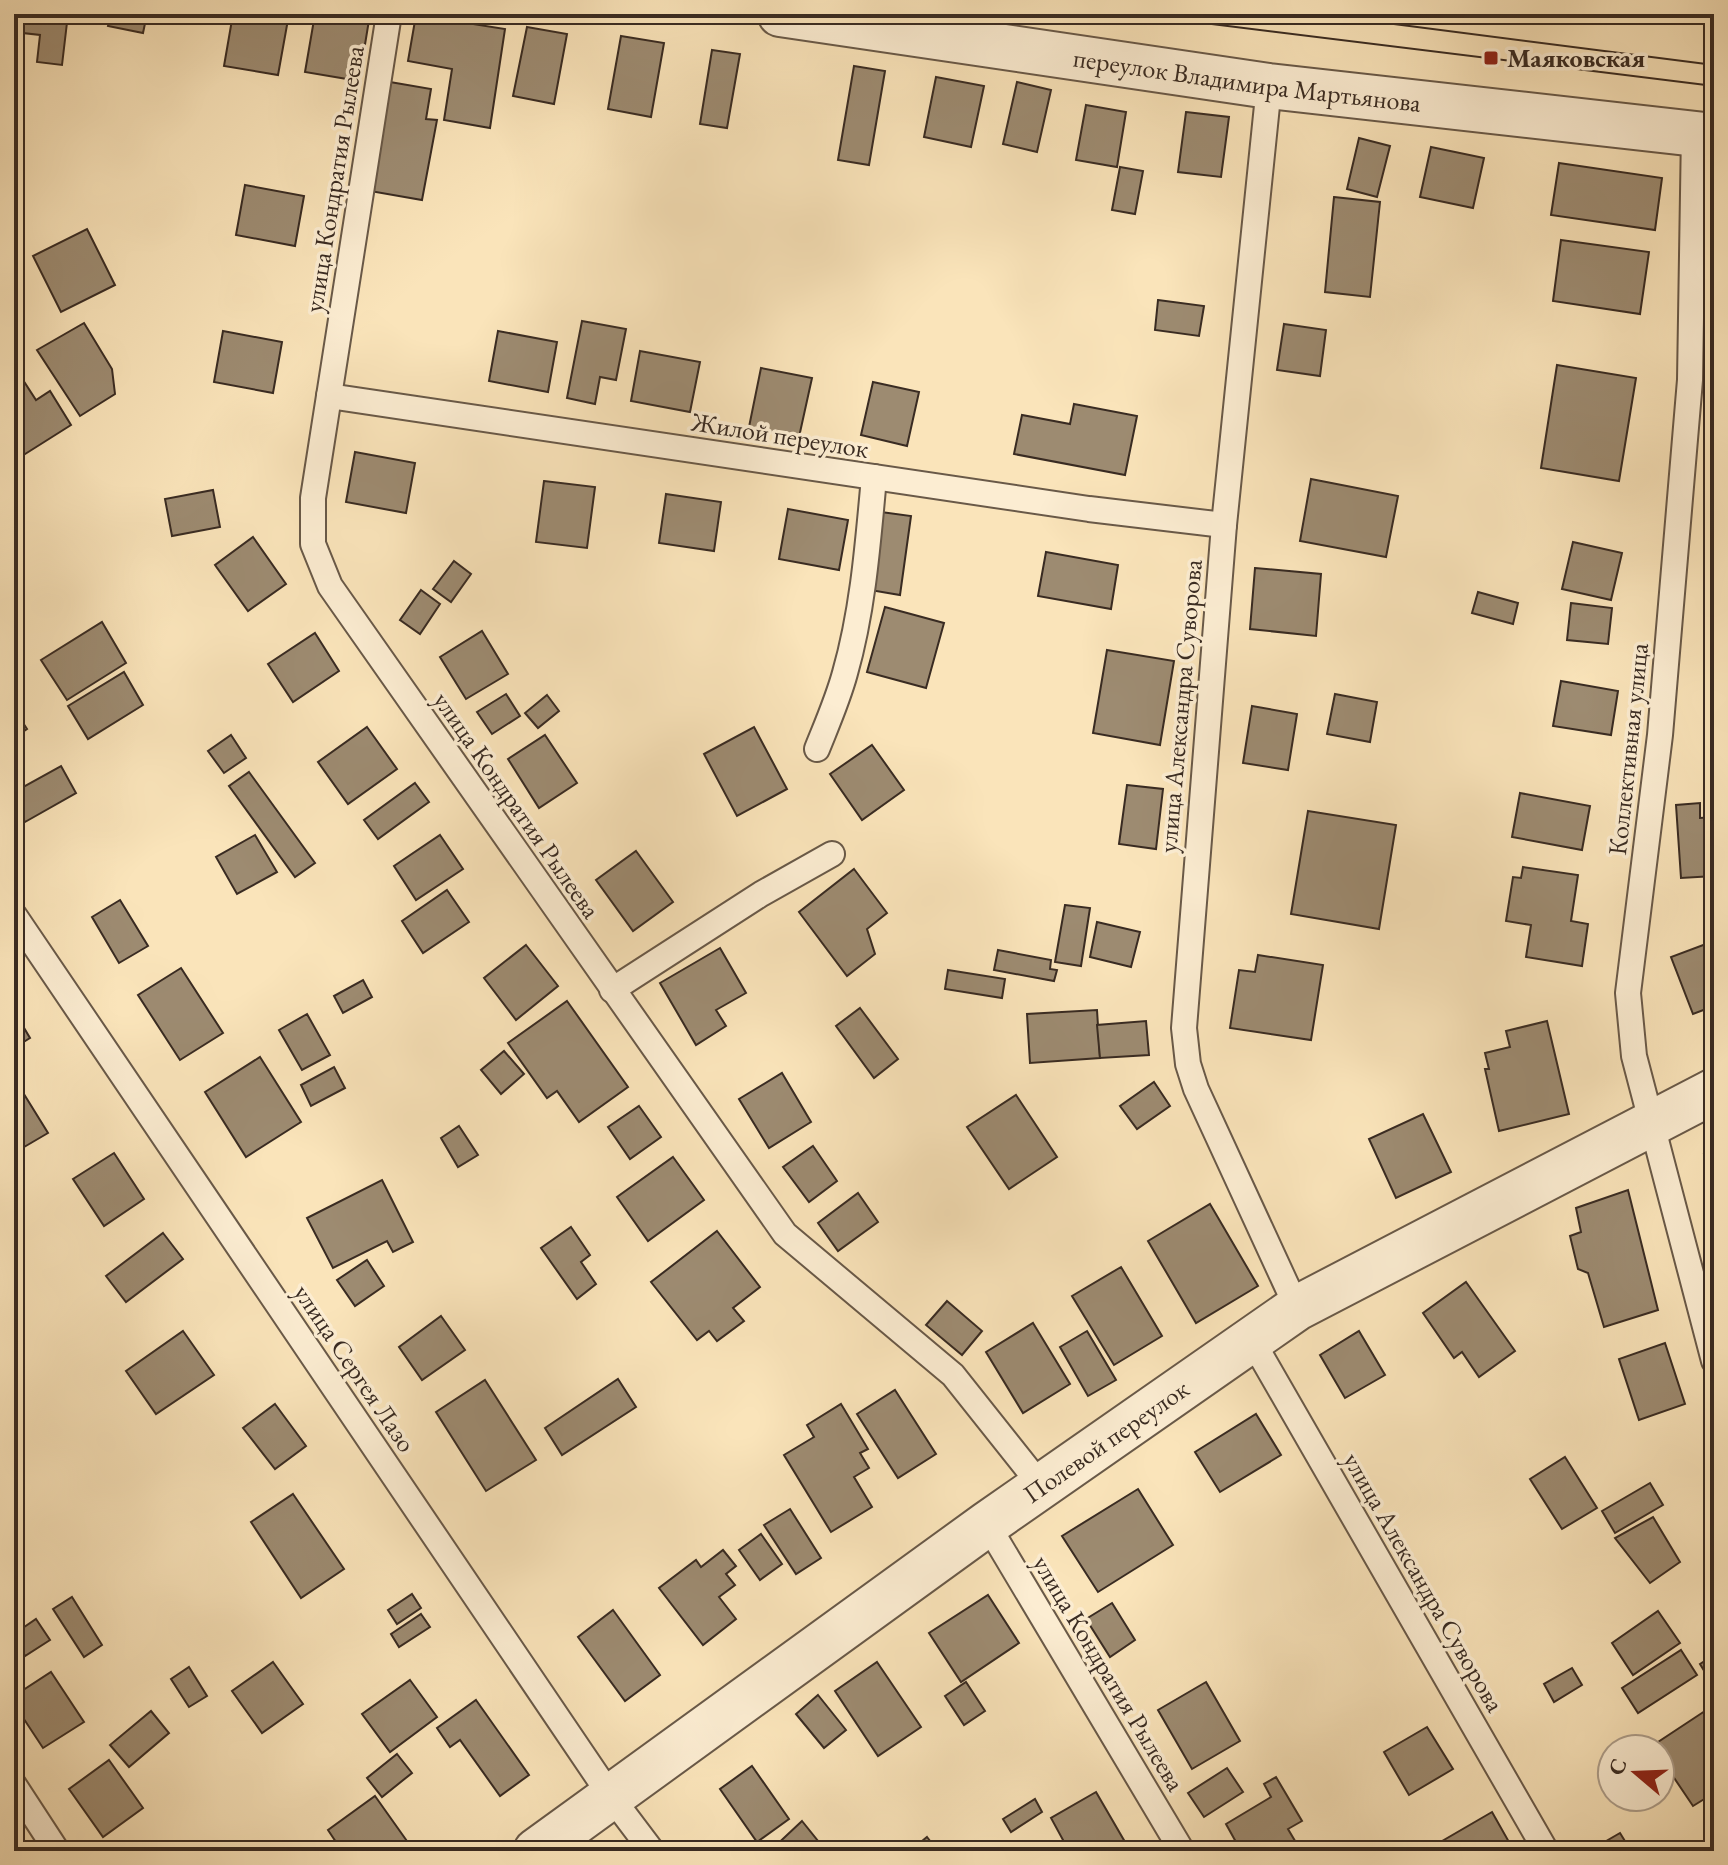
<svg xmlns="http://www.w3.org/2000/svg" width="1728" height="1865" font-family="'EB Garamond',serif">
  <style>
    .building { fill: #9d8b71; stroke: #392b22; stroke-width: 2 }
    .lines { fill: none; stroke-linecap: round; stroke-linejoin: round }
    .service-casing { stroke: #695948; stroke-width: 28 }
    .minor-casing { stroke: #695948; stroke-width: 48 }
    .service { stroke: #fcedd2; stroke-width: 24 }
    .minor { stroke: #fcedd2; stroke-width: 44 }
    .tram { stroke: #392b22; stroke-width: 2 }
    .poi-dot { fill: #8f2418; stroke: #fcedd2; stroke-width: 3 }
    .labels { text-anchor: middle; stroke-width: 7; stroke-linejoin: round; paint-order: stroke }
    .poi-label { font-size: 26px; font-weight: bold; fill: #392b22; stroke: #fcedd2; text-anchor: start }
    .street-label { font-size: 26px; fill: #392b22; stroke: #fcedd2 }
  </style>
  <rect width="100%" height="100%" fill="#fae4ba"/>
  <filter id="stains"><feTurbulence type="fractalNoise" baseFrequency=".0025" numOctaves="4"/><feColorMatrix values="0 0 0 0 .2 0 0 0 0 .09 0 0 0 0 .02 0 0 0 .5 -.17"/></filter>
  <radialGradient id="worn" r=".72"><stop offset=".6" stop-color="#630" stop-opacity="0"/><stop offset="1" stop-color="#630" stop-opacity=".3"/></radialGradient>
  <g class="building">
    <polygon points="16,14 68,14 62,65 37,62 40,35 14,32"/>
    <polygon points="111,14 147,14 143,33 108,26"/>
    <polygon points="233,14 289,14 278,75 224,66"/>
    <polygon points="315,14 370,14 359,81 305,72"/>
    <polygon points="416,15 505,29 490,128 444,120 452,69 408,61"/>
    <polygon points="527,27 567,34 554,104 513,96"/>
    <polygon points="621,36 664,43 651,117 608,109"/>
    <polygon points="712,50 740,54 727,128 700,124"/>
    <polygon points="854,66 885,71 869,165 838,160"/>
    <polygon points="936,77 984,86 971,147 924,137"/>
    <polygon points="390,82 431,89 426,119 437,120 422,200 370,191"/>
    <polygon points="1017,82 1051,90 1037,152 1003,144"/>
    <polygon points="1086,105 1126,112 1117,167 1076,160"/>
    <polygon points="1186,112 1229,117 1221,177 1178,172"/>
    <polygon points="1359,138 1390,146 1377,197 1347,189"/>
    <polygon points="1431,147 1484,158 1473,208 1420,197"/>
    <polygon points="1559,163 1662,178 1655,230 1551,215"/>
    <polygon points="1120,167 1143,171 1135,214 1112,210"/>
    <polygon points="245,185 304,196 295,246 236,235"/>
    <polygon points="1334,197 1380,202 1370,297 1325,292"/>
    <polygon points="87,229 115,285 61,312 33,256"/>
    <polygon points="1561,240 1649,252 1640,314 1553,301"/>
    <polygon points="1158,300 1204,306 1199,336 1155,330"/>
    <polygon points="582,321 626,329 616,380 600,377 595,404 567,398"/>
    <polygon points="84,323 112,369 115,394 80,416 37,350"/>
    <polygon points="1284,324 1326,330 1320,376 1277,370"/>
    <polygon points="223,331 282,342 273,393 214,382"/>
    <polygon points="498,331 557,342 548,392 489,381"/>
    <polygon points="640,351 700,362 690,412 631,401"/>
    <polygon points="1557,365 1636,378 1619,481 1541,468"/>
    <polygon points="14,366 36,400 50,391 71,425 14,461"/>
    <polygon points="761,368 812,378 799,437 749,427"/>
    <polygon points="873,382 919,392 907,446 861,435"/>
    <polygon points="1074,404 1137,416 1125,475 1014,454 1022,415 1070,424"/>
    <polygon points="355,452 415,463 406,513 346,502"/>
    <polygon points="1311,479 1398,496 1386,557 1300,541"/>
    <polygon points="544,481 595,487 587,548 536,542"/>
    <polygon points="213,490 220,527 172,536 165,499"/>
    <polygon points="666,494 721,502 714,551 659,543"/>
    <polygon points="788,509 848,520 839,570 779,559"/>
    <polygon points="881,512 911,516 900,595 870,590"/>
    <polygon points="253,537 286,584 248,611 215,565"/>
    <polygon points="1573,542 1622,553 1611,600 1562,589"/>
    <polygon points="1046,552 1118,565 1111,609 1038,596"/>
    <polygon points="454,561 471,574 451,602 433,589"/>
    <polygon points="1255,568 1321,574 1316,636 1250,629"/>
    <polygon points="421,590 440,604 420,634 400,620"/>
    <polygon points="1478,592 1518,603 1513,624 1472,613"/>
    <polygon points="1571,603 1612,608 1608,644 1567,640"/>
    <polygon points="885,607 944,623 926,688 867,672"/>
    <polygon points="102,622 126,663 67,700 41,660"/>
    <polygon points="482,631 508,674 466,699 440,657"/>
    <polygon points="315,633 339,671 293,702 268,664"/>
    <polygon points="1107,650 1174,661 1160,745 1093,733"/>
    <polygon points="124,672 143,705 88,739 68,706"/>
    <polygon points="1561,681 1618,691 1611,735 1553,726"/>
    <polygon points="506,694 520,716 492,734 477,712"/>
    <polygon points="1335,694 1377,702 1370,742 1327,734"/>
    <polygon points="547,695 559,711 538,728 525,713"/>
    <polygon points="1252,706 1297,714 1288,770 1243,763"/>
    <polygon points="14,709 27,729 14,738"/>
    <polygon points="367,727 397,769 348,804 318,762"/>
    <polygon points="754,727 787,789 737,816 704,754"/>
    <polygon points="231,735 246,758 224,773 208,751"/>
    <polygon points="545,735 577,783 539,808 508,759"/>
    <polygon points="872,745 904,790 862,820 830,774"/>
    <polygon points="61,766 76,793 25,822 14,802 14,792"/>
    <polygon points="249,772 315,863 295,877 229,786"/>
    <polygon points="415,783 429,802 378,839 364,820"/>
    <polygon points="1127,785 1163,789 1156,849 1119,844"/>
    <polygon points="1520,793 1590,806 1582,850 1512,837"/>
    <polygon points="1700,803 1700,818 1714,817 1714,876 1681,878 1676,805"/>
    <polygon points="1308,811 1396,825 1379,929 1291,914"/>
    <polygon points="255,835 277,872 237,894 216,857"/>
    <polygon points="440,835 463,869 416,900 394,866"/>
    <polygon points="636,851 673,902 633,931 596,880"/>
    <polygon points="1523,867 1578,875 1571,921 1588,924 1582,966 1526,957 1531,925 1506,921 1513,877 1521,878"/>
    <polygon points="854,869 887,913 867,929 875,954 847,976 799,912"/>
    <polygon points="447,890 469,922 423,953 402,921"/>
    <polygon points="120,900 148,946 119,963 92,917"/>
    <polygon points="1065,905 1090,908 1081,966 1055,962"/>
    <polygon points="1097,922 1140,932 1131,967 1090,957"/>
    <polygon points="1714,941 1714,1006 1693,1014 1671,957"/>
    <polygon points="526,945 558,986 516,1020 484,978"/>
    <polygon points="720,948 746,993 716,1010 726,1026 696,1045 660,983"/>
    <polygon points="998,950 1051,960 1050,969 1057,970 1054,981 994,970"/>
    <polygon points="1258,955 1323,965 1311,1040 1230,1028 1239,970 1255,972"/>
    <polygon points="181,968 223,1033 180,1060 138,995"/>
    <polygon points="948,970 1005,979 1002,998 945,989"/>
    <polygon points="363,980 372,997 343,1013 334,996"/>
    <polygon points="567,1001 628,1087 579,1122 557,1091 547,1098 508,1043"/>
    <polygon points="860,1008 898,1059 874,1078 836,1026"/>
    <polygon points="1097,1010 1100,1058 1030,1063 1027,1014"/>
    <polygon points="14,1011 30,1038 14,1048"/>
    <polygon points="307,1014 330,1055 302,1070 279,1030"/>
    <polygon points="1146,1021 1149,1055 1100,1058 1097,1025"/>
    <polygon points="1547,1021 1569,1114 1499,1131 1485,1069 1489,1069 1485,1053 1510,1047 1506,1031"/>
    <polygon points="504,1051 524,1074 501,1094 481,1070"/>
    <polygon points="260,1057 301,1122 246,1157 205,1092"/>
    <polygon points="334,1067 345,1088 311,1106 301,1085"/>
    <polygon points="782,1073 811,1122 769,1148 739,1099"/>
    <polygon points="14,1078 48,1133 19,1150 14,1142"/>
    <polygon points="1154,1082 1170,1106 1137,1129 1120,1106"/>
    <polygon points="1016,1095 1057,1157 1009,1189 967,1127"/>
    <polygon points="639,1106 661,1137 630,1159 608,1127"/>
    <polygon points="1423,1114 1451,1172 1396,1198 1369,1139"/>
    <polygon points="459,1126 478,1155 458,1167 441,1138"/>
    <polygon points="813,1146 837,1181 809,1202 783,1167"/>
    <polygon points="1714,1151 1714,1200 1704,1154"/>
    <polygon points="114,1153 144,1199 104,1226 73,1179"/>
    <polygon points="673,1157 704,1200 648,1241 617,1197"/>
    <polygon points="382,1180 413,1242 393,1252 387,1241 333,1268 307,1218"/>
    <polygon points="1628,1190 1658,1310 1604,1327 1588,1273 1578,1269 1570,1236 1581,1232 1576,1208"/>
    <polygon points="858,1193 878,1222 838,1251 818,1223"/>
    <polygon points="1210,1204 1258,1286 1196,1323 1148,1241"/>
    <polygon points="571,1227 590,1255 581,1262 596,1284 577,1299 541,1248"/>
    <polygon points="717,1231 760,1287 733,1308 744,1321 717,1341 709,1331 697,1340 651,1282"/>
    <polygon points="163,1233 183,1259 126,1302 106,1276"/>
    <polygon points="367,1260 384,1286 355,1306 337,1280"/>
    <polygon points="1121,1267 1162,1336 1114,1365 1072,1296"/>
    <polygon points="1466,1282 1515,1351 1479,1377 1462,1352 1454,1358 1423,1313"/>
    <polygon points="947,1301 982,1331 962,1355 926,1325"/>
    <polygon points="441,1316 465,1350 422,1380 399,1347"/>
    <polygon points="1033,1323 1070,1384 1023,1413 986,1352"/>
    <polygon points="183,1331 214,1375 156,1414 126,1371"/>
    <polygon points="1087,1331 1116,1380 1088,1396 1060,1347"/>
    <polygon points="1359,1331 1385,1375 1345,1398 1320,1355"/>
    <polygon points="1665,1343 1685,1404 1639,1420 1619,1359"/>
    <polygon points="618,1379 636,1407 562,1455 545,1428"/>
    <polygon points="485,1380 536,1460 486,1491 436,1412"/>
    <polygon points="895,1390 936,1454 898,1478 857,1414"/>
    <polygon points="275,1404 306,1446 275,1469 243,1428"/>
    <polygon points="841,1404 868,1449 860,1453 869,1468 854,1477 872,1507 831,1532 784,1455 814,1437 807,1425"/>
    <polygon points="1256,1414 1281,1455 1220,1492 1195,1452"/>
    <polygon points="1565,1457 1597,1508 1562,1529 1530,1479"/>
    <polygon points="1650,1483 1663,1505 1615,1533 1602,1511"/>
    <polygon points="1138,1489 1173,1545 1098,1592 1062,1536"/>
    <polygon points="293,1494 344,1569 301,1598 251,1522"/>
    <polygon points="790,1509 821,1558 796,1574 764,1525"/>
    <polygon points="1653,1517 1680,1562 1650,1583 1615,1538"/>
    <polygon points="761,1534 782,1564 760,1580 739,1550"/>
    <polygon points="723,1550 736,1566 726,1574 735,1585 719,1597 736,1619 703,1645 659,1588 696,1560 701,1567"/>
    <polygon points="412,1594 421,1608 397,1624 388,1610"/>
    <polygon points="988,1595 1019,1643 961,1682 929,1633"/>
    <polygon points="72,1597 102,1645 84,1657 53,1609"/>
    <polygon points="1112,1603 1135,1640 1110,1657 1086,1619"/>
    <polygon points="613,1610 660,1675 625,1701 578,1637"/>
    <polygon points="1658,1611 1680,1643 1633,1675 1612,1643"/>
    <polygon points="421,1614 430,1627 399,1647 391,1634"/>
    <polygon points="36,1619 50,1640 25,1656 14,1634"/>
    <polygon points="1681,1650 1697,1675 1638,1713 1622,1688"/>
    <polygon points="1714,1655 1714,1687 1700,1664"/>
    <polygon points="273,1662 303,1704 262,1733 232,1691"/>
    <polygon points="877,1662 921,1727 878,1756 835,1691"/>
    <polygon points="189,1667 207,1696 189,1707 171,1679"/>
    <polygon points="1572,1668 1582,1685 1554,1702 1544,1684"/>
    <polygon points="51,1672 84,1722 43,1748 14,1704 14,1696"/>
    <polygon points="410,1680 437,1717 390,1752 362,1714"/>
    <polygon points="966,1682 985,1711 964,1725 945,1696"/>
    <polygon points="1206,1682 1240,1741 1192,1769 1158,1710"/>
    <polygon points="818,1695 846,1730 824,1748 796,1714"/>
    <polygon points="476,1700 529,1775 500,1796 460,1740 450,1747 437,1728"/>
    <polygon points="1714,1705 1714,1793 1693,1806 1660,1757 1660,1749 1652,1746"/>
    <polygon points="151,1711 169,1733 129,1767 110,1745"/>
    <polygon points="1427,1727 1453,1769 1409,1795 1384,1752"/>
    <polygon points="397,1754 412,1773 382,1797 367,1778"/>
    <polygon points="109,1760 143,1808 103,1837 69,1789"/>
    <polygon points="752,1766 789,1819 757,1842 720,1789"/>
    <polygon points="1227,1768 1243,1792 1204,1817 1188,1793"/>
    <polygon points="1276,1777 1302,1821 1288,1829 1298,1846 1290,1851 1241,1851 1226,1824 1271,1797 1264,1784"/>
    <polygon points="1096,1792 1125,1842 1109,1851 1069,1851 1051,1818"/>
    <polygon points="375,1796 414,1851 342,1851 328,1830"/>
    <polygon points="1035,1799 1042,1812 1011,1832 1003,1819"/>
    <polygon points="1492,1812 1509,1842 1493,1851 1425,1851"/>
    <polygon points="802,1821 822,1846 817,1851 770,1851"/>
    <polygon points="1620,1833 1631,1851 1589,1851"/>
    <polygon points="927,1837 938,1851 910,1851"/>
  </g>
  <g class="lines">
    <defs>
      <g id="service">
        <polyline points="389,14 313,498 313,544 330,586 785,1234 953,1375 1042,1487"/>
        <polyline points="1269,86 1224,525 1184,1028 1188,1064 1196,1089 1297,1308"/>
        <polyline points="1694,132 1690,380 1660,735 1628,993 1634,1056 1714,1361"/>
        <polyline points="329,396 1089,509 1224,525"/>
        <path d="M817,749C827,724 838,699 845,673C863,610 868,543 874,477"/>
        <polyline points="14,915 612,1798 652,1851"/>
        <polyline points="612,990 761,894 832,854"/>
        <polyline points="1253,1342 1546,1851"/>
        <polyline points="987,1524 1182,1851"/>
        <polyline points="14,1785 57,1851"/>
      </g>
      <g id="minor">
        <path id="s1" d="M780,14L1269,86L1714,136"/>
        <path id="s2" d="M536,1851L987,1524L1297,1308L1714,1091"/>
      </g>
    </defs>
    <use href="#service" class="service-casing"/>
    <use href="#minor" class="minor-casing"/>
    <use href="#service" class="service"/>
    <use href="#minor" class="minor"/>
    <g class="tram">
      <polyline points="1131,14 1714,86"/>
      <polyline points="1316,14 1714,65"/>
    </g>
  </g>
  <rect class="poi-dot" x="1483" y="50" width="16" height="16" rx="4"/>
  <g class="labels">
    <g class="poi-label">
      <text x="1507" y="67">Маяковская</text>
    </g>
    <g class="street-label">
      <text dy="9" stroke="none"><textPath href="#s1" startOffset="472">переулок Владимира Мартьянова</textPath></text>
      <text transform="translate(334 179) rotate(-81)" y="9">улица Кондратия Рылеева</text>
      <text transform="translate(780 435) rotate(9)" y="9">Жилой переулок</text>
      <text transform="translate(1180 706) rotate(-85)" y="9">улица Александра Суворова</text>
      <text transform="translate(1628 749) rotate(-84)" y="9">Коллективная улица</text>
      <text transform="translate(517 805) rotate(55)" y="9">улица Кондратия Рылеева</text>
      <text transform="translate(355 1368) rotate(56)" y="9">улица Сергея Лазо</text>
      <text dy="9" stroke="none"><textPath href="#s2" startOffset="702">Полевой переулок</textPath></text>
      <text transform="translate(1424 1582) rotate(60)" y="9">улица Александра Суворова</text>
      <text transform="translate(1109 1673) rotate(59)" y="9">улица Кондратия Рылеева</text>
    </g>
  </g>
  <rect width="1728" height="1865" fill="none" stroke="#fae4ba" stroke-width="48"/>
  <rect x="16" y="16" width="1696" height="1833" fill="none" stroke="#392b22" stroke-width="4"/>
  <rect x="24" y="24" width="1680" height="1817" fill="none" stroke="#392b22" stroke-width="2"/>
  <g transform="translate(1636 1773) rotate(289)"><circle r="38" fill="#fcedd2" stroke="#ae9f8c" stroke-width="2"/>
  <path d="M0-6L14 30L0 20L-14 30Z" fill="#8f2418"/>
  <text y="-12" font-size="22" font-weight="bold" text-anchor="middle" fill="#392b22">С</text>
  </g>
  <rect width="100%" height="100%" filter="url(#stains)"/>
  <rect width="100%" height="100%" fill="url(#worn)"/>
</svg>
